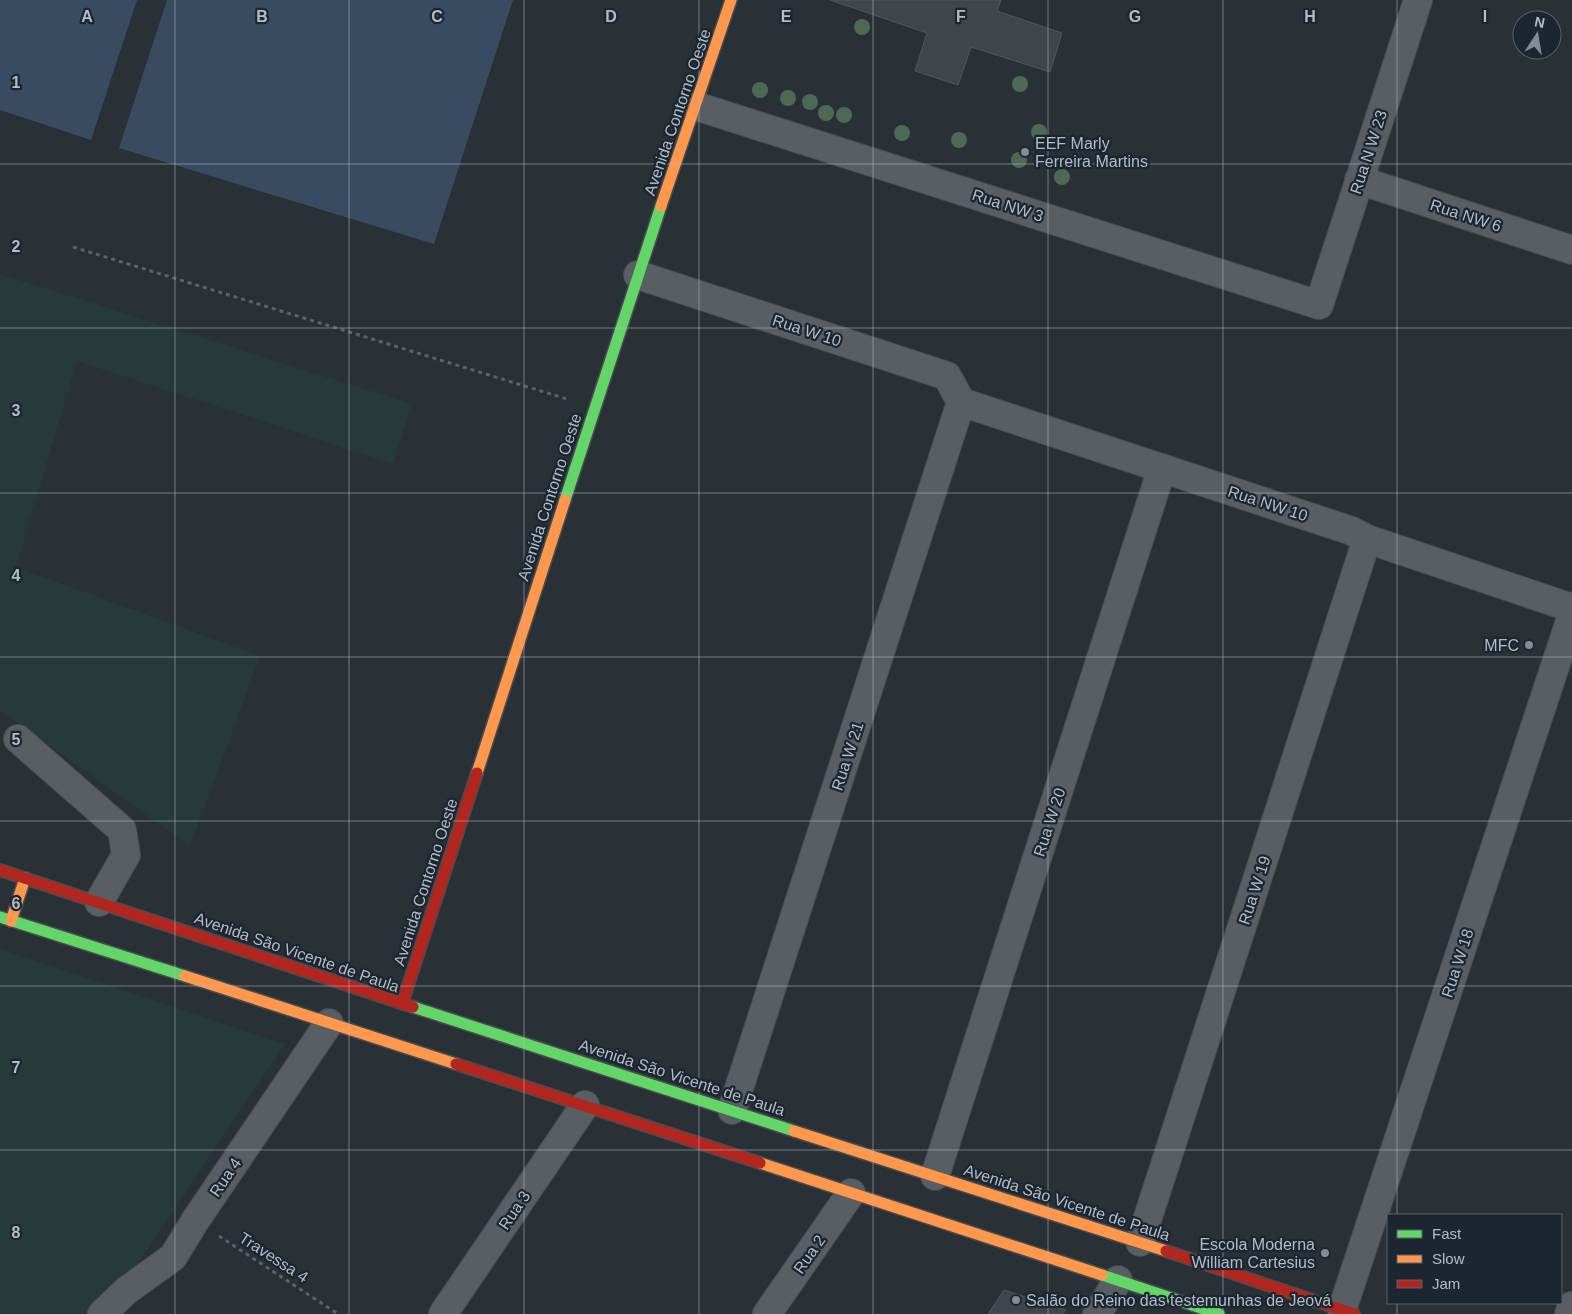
<svg xmlns="http://www.w3.org/2000/svg" width="1572" height="1314" font-family="Arial,sans-serif">
  <style>
    .green { fill: #263a3c }
    .water { fill: #384b61 }
    .building { fill: #40454b; stroke: #51575d }
    .lines { fill: none; stroke-linecap: round; stroke-linejoin: round }
    .street-casing { stroke: #474c51; stroke-width: 30 }
    .fast-casing { stroke: #474c51; stroke-width: 14 }
    .slow-casing { stroke: #474c51; stroke-width: 14 }
    .jam-casing { stroke: #474c51; stroke-width: 14 }
    .path { stroke: #5c6268; stroke-width: 3; stroke-dasharray: 4 4; stroke-linecap: butt }
    .street { stroke: #595e64; stroke-width: 28 }
    .fast { stroke: #63d668; stroke-width: 11 }
    .slow { stroke: #ff974d; stroke-width: 11 }
    .jam { stroke: #b3261e; stroke-width: 11 }
    .tree { fill: #4d6956 }
    .grid { fill: none; stroke: #b3bcc7; stroke-width: 1; stroke-opacity: 0.55 }
    .poi-dot { fill: #838b94; stroke: #1c2631; stroke-width: 2 }
    .labels { text-anchor: middle; stroke-width: 4.5; stroke-linejoin: round; paint-order: stroke }
    .street-label { font-size: 16px; fill: #b3bcc7; stroke: #1c2631 }
    .poi-label { font-size: 16px; fill: #b3bcc7; stroke: #1c2631; text-anchor: start }
    .grid-label { font-size: 16px; text-anchor: middle; font-weight: bold; fill: #b3bcc7; stroke: #1c2631; stroke-width: 4.5; stroke-linejoin: round; paint-order: stroke }
  </style>
  <rect width="100%" height="100%" fill="#293036"/>
  <g class="green">
    <polygon points="0,274 412,404 393,464 77,361 16,567 260,656 190,846 0,710"/>
    <polygon points="0,949 285,1044 104,1314 0,1314"/>
  </g>
  <g class="water">
    <polygon points="0,0 137,0 91,140 0,110"/>
    <polygon points="167,0 513,0 434,244 119,148"/>
  </g>
  <g class="building">
    <polygon points="830,0 1001,0 997,11 1062,33 1050,72 971,47 958,85 915,71 927,33"/>
    <polygon points="1004,1290 1066,1310 1063,1314 988,1314"/>
  </g>
  <g class="lines">
    <defs>
      <g id="street">
        <polyline points="696,106 1319,305 1418,0"/>
        <polyline points="1359,180 1572,250"/>
        <polyline points="638,275 947,376 961,402"/>
        <polyline points="961,402 1352,531 1367,539 1572,608"/>
        <polyline points="18,739 122,830 126,855 99,902"/>
        <polyline points="732,1110 961,402"/>
        <polyline points="935,1176 1162,468"/>
        <polyline points="1140,1242 1367,539"/>
        <polyline points="1342,1310 1572,615"/>
        <polyline points="102,1314 126,1291 173,1257 195,1221 329,1023"/>
        <polyline points="443,1314 585,1105"/>
        <polyline points="767,1314 851,1193"/>
        <polyline points="1097,1314 1118,1280"/>
        <polyline points="1569,1314 1572,1306"/>
      </g>
      <g id="fast">
        <polyline points="565,500 661,206"/>
        <polyline points="0,917 185,976"/>
        <polyline points="413,1007 794,1131"/>
        <polyline points="1102,1275 1219,1314"/>
      </g>
      <g id="slow">
        <polyline points="661,206 731,0"/>
        <polyline points="477,773 565,500"/>
        <polyline points="11,921 25,878"/>
        <polyline points="185,976 456,1064"/>
        <polyline points="794,1131 1166,1251"/>
        <polyline points="760,1163 1102,1275"/>
      </g>
      <g id="jam">
        <polyline points="0,870 413,1007"/>
        <polyline points="402,1004 477,773"/>
        <polyline points="456,1064 760,1163"/>
        <polyline points="1166,1251 1354,1314"/>
      </g>
    </defs>
    <use href="#street" class="street-casing"/>
    <use href="#fast" class="fast-casing"/>
    <use href="#slow" class="slow-casing"/>
    <use href="#jam" class="jam-casing"/>
    <g class="path">
      <polyline points="73,247 567,399"/>
      <polyline points="219,1236 338,1314"/>
    </g>
    <use href="#street" class="street"/>
    <use href="#fast" class="fast"/>
    <use href="#slow" class="slow"/>
    <use href="#jam" class="jam"/>
  </g>
  <g class="tree">
    <circle cx="862" cy="27" r="8"/>
    <circle cx="1020" cy="84" r="8"/>
    <circle cx="760" cy="90" r="8"/>
    <circle cx="788" cy="98" r="8"/>
    <circle cx="810" cy="102" r="8"/>
    <circle cx="826" cy="113" r="8"/>
    <circle cx="844" cy="115" r="8"/>
    <circle cx="1039" cy="132" r="8"/>
    <circle cx="902" cy="133" r="8"/>
    <circle cx="959" cy="140" r="8"/>
    <circle cx="1019" cy="160" r="8"/>
    <circle cx="1062" cy="177" r="8"/>
  </g>
  <path class="grid" d="M175,0V1314M349,0V1314M524,0V1314M699,0V1314M873,0V1314M1048,0V1314M1223,0V1314M1397,0V1215M0,164H1572M0,328H1572M0,493H1572M0,657H1572M0,821H1572M0,986H1572M0,1150H1572M1397,1303V1314"/>
  <g class="poi-dot">
    <circle cx="1025" cy="152" r="5"/>
    <circle cx="1529" cy="645" r="5"/>
    <circle cx="1325" cy="1253" r="5"/>
    <circle cx="1016" cy="1300" r="5"/>
  </g>
  <g class="labels">
    <g class="street-label">
      <text transform="translate(677 112) rotate(-71)" y="6">Avenida Contorno Oeste</text>
      <text transform="translate(1368 152) rotate(-72)" y="6">Rua N W 23</text>
      <text transform="translate(1008 205) rotate(18)" y="6">Rua NW 3</text>
      <text transform="translate(1466 215) rotate(18)" y="6">Rua NW 6</text>
      <text transform="translate(807 330) rotate(18)" y="6">Rua W 10</text>
      <text transform="translate(549 497) rotate(-72)" y="6">Avenida Contorno Oeste</text>
      <text transform="translate(1268 503) rotate(18)" y="6">Rua NW 10</text>
      <text transform="translate(847 756) rotate(-72)" y="6">Rua W 21</text>
      <text transform="translate(1049 822) rotate(-72)" y="6">Rua W 20</text>
      <text transform="translate(425 882) rotate(-72)" y="6">Avenida Contorno Oeste</text>
      <text transform="translate(1254 890) rotate(-72)" y="6">Rua W 19</text>
      <text transform="translate(297 952) rotate(19)" y="6">Avenida São Vicente de Paula</text>
      <text transform="translate(1457 963) rotate(-72)" y="6">Rua W 18</text>
      <text transform="translate(682 1077) rotate(18)" y="6">Avenida São Vicente de Paula</text>
      <text transform="translate(225 1177) rotate(-56)" y="6">Rua 4</text>
      <text transform="translate(1067 1202) rotate(18)" y="6">Avenida São Vicente de Paula</text>
      <text transform="translate(514 1210) rotate(-56)" y="6">Rua 3</text>
      <text transform="translate(809 1254) rotate(-55)" y="6">Rua 2</text>
      <text transform="translate(274 1257) rotate(33)" y="6">Travessa 4</text>
    </g>
    <g class="poi-label">
      <text x="1035" y="149">EEF Marly<tspan x="1035" dy="18">Ferreira Martins</tspan></text>
      <text x="1519" y="651" text-anchor="end">MFC</text>
      <text x="1315" y="1250" text-anchor="end">Escola Moderna<tspan x="1315" dy="18">William Cartesius</tspan></text>
      <text x="1026" y="1306">Salão do Reino das testemunhas de Jeová</text>
    </g>
  </g>
  <g class="grid-label">
    <text x="87" y="22">A</text>
    <text x="262" y="22">B</text>
    <text x="437" y="22">C</text>
    <text x="611" y="22">D</text>
    <text x="786" y="22">E</text>
    <text x="961" y="22">F</text>
    <text x="1135" y="22">G</text>
    <text x="1310" y="22">H</text>
    <text x="1485" y="22">I</text>
    <text x="16" y="88">1</text>
    <text x="16" y="252">2</text>
    <text x="16" y="416">3</text>
    <text x="16" y="581">4</text>
    <text x="16" y="745">5</text>
    <text x="16" y="909">6</text>
    <text x="16" y="1073">7</text>
    <text x="16" y="1238">8</text>
  </g>
  <rect x="1387" y="1214" width="175" height="90" fill="#1c2631" stroke="#58626d"/>
  <rect x="1397" y="1230" width="25" height="8" fill="#63d668" stroke="#58626d"/>
  <text x="1432" y="1239" font-size="15" fill="#b3bcc7">Fast</text>
  <rect x="1397" y="1255" width="25" height="8" fill="#ff974d" stroke="#58626d"/>
  <text x="1432" y="1264" font-size="15" fill="#b3bcc7">Slow</text>
  <rect x="1397" y="1280" width="25" height="8" fill="#b3261e" stroke="#58626d"/>
  <text x="1432" y="1289" font-size="15" fill="#b3bcc7">Jam</text>
  <g transform="translate(1537 35) rotate(12)"><circle r="24" fill="#1c2631" stroke="#58626d"/>
  <path d="M0-4L9 19L0 12L-9 19Z" fill="#838b94"/>
  <text y="-8" font-size="14" font-weight="bold" text-anchor="middle" fill="#b3bcc7">N</text>
  </g>
</svg>
